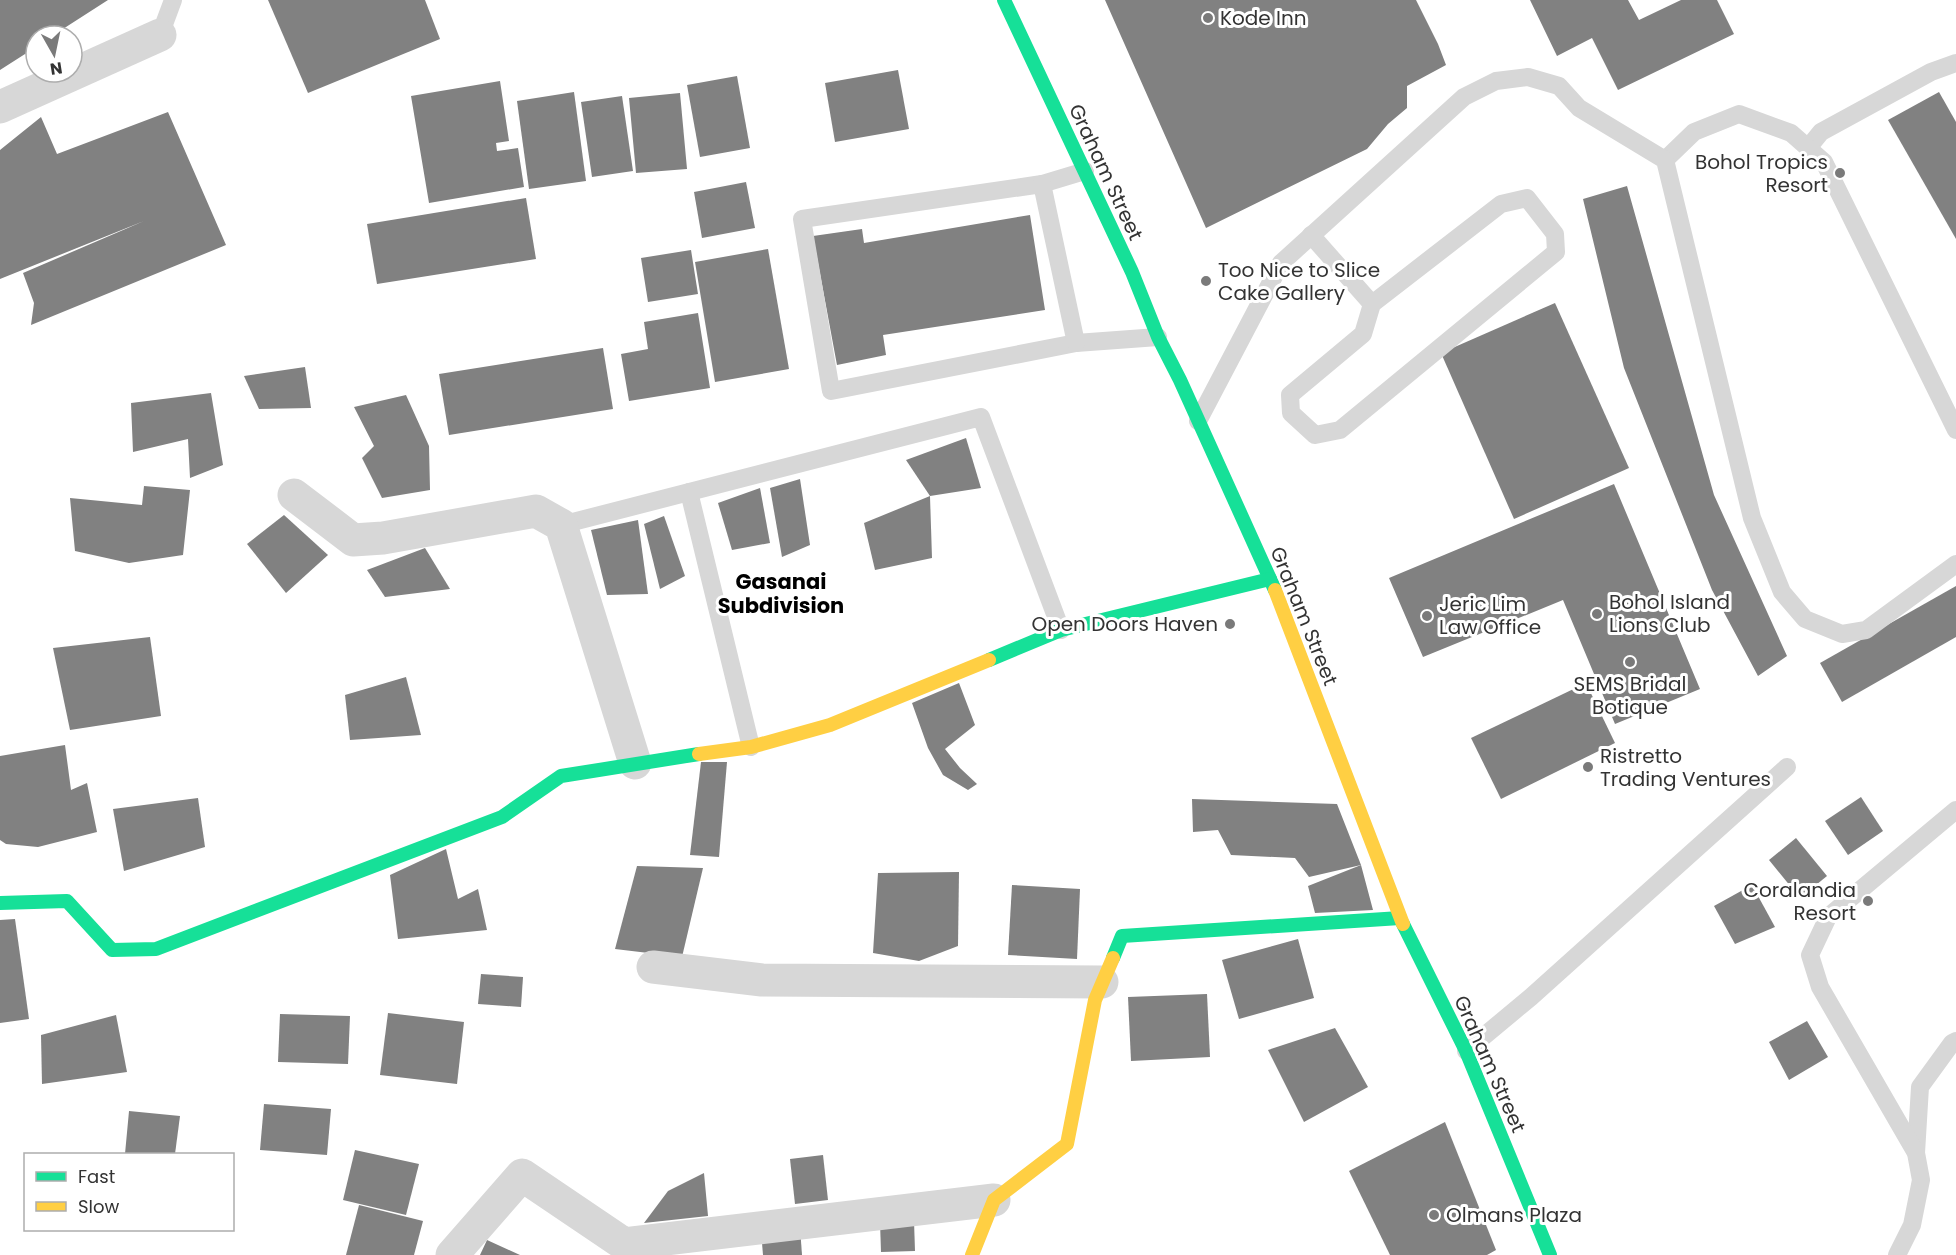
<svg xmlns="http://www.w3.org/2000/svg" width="1956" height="1255" font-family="Poppins,sans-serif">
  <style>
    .building { fill: #818181 }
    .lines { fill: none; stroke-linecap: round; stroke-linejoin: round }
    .lane { stroke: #d7d7d7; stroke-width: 18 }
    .street { stroke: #d7d7d7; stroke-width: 33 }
    .fast { stroke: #16e098; stroke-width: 14 }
    .slow { stroke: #ffcf43; stroke-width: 14 }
    .poi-dot { fill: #7a7a7a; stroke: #fff; stroke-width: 2 }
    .labels { text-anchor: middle; stroke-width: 6; stroke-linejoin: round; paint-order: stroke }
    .poi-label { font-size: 20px; fill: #333; stroke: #fff; text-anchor: start }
    .street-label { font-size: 20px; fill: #333; stroke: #fff }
    .neighbourhood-label { font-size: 21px; font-weight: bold; fill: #000; stroke: #fff }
  </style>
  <rect width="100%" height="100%" fill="#fff"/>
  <g class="building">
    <polygon points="0,0 108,0 52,36 36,36 36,47 0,70"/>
    <polygon points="268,0 425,0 440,39 308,93"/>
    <polygon points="1105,0 1416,0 1438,44 1446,65 1407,86 1407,108 1388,124 1367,149 1206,228"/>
    <polygon points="1530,0 1628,0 1639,20 1681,0 1717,0 1734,34 1618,90 1592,38 1557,56"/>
    <polygon points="898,70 909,129 835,142 825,83"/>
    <polygon points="737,76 750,148 700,157 687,85"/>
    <polygon points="500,81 509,141 496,143 497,151 518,148 524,187 429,203 411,96"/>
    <polygon points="574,92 586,181 529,189 517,101"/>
    <polygon points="1939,92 1956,122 1956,239 1888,120"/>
    <polygon points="680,93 687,169 636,173 629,98"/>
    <polygon points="622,96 633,171 592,177 581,102"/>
    <polygon points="168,112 226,245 31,325 34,303 23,273 144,221 0,279 0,150 41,117 57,154"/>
    <polygon points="746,182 755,228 702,238 694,192"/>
    <polygon points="1627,186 1714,495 1787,656 1758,676 1712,590 1624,368 1583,199"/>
    <polygon points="526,198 536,259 377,284 367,224"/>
    <polygon points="1030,215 1045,310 883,335 886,355 837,365 813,236 862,229 864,243"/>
    <polygon points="768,249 789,369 715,382 695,262"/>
    <polygon points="691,250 698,294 648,302 641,258"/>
    <polygon points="1555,303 1629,468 1514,519 1441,353"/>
    <polygon points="698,313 710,388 629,401 621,354 648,349 644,322"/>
    <polygon points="603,348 613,409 449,435 439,374"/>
    <polygon points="305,367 311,408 259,409 244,376"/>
    <polygon points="211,393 223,465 190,478 188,439 133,452 131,403"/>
    <polygon points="406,395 429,446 430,490 382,498 362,458 374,446 354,407"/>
    <polygon points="966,438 981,488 930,496 906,460"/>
    <polygon points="800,479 810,545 782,557 770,488"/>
    <polygon points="1614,484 1700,689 1615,724 1563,600 1423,657 1389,578"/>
    <polygon points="144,486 190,490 183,555 129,563 75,551 70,498 142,505"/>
    <polygon points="760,488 770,543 732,550 718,503"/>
    <polygon points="930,496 932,558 875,570 864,523"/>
    <polygon points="284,515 328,555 286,593 247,544"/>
    <polygon points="664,516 685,576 660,589 644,524"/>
    <polygon points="638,520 648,594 607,595 591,530"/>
    <polygon points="425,548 450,589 385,597 367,570"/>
    <polygon points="1956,586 1956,637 1842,702 1820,663"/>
    <polygon points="150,637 161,716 70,730 53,648"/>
    <polygon points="406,677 421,735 350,740 345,695"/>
    <polygon points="959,683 975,725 945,749 960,768 977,784 968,790 943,775 928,748 912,703"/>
    <polygon points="1586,683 1615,743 1501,799 1471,738"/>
    <polygon points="65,745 71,790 87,783 97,832 38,847 6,844 0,840 0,756"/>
    <polygon points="701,762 727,762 719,857 690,855"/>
    <polygon points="1861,797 1883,831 1848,855 1825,821"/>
    <polygon points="198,798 205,847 124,871 113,809"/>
    <polygon points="1192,799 1337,804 1361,865 1373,910 1315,913 1308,886 1361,865 1309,877 1295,858 1231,855 1218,830 1193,832"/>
    <polygon points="1796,838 1827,876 1800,898 1769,860"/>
    <polygon points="446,849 458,899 478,889 487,930 398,939 390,875"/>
    <polygon points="637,866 703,868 682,957 615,949"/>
    <polygon points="959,872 958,946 919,961 873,953 878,873"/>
    <polygon points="1012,885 1080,889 1077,959 1008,955"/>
    <polygon points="1752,885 1775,927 1735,944 1714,906"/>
    <polygon points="15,919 29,1019 0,1023 0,920"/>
    <polygon points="1298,939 1314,998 1239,1019 1222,960"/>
    <polygon points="481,974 523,977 521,1007 478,1004"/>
    <polygon points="1207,994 1210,1057 1131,1061 1128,997"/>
    <polygon points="388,1013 464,1022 457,1084 380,1075"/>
    <polygon points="280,1014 350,1016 348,1064 278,1062"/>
    <polygon points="116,1015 127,1072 42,1084 41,1035"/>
    <polygon points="1807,1021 1828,1057 1789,1080 1769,1042"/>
    <polygon points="1335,1028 1368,1087 1304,1122 1268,1050"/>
    <polygon points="264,1104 331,1109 327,1155 260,1150"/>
    <polygon points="129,1111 180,1116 175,1154 125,1154"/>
    <polygon points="1445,1122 1496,1250 1487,1255 1390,1255 1349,1171"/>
    <polygon points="355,1150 419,1164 406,1215 343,1200"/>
    <polygon points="823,1155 828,1200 795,1204 790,1159"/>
    <polygon points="704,1173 708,1216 644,1223 668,1191"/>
    <polygon points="359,1205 423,1221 414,1255 346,1255"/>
    <polygon points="914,1221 915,1251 881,1252 880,1222"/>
    <polygon points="800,1227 802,1255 763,1255 761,1231"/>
    <polygon points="487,1240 520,1255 480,1255"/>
  </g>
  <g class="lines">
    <g class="lane">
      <polyline points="160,35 173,0"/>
      <polyline points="1808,148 1821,132 1931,72 1956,63"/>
      <polyline points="1665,160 1694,132 1739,114 1791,133 1824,162 1956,430"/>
      <polyline points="1085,171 1042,184 802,219 831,391 1076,343 1158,337"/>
      <polyline points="1042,184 1076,343"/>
      <polygon points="1527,198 1555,234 1556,252 1340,430 1315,435 1291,413 1290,395 1363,334 1372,304 1501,204"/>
      <polyline points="1311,235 1372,304"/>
      <polyline points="1198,421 1281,263 1464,97 1496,81 1528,77 1559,86 1579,108 1665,160 1752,518 1782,592 1805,619 1842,634 1866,630 1956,564"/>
      <polyline points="689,492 751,747"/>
      <polyline points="561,525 981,417 1061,630"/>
      <polyline points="1466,1051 1531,997 1787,767"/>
      <polyline points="1916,1153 1920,1087 1952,1043 1956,1041"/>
      <polyline points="1897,1255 1912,1225 1921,1180 1916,1153 1820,987 1810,955 1828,917 1956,810"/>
    </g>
    <g class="street">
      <polyline points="0,107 160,35"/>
      <polyline points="294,495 353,540 383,538 536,511 561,525 635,763"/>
      <polyline points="653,967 762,980 1102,982"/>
      <polyline points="452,1255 522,1175 624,1244 994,1200"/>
    </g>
    <g class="fast">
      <polyline points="1004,0 1132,272 1158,337 1180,380 1275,590"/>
      <polyline points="989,660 1061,630 1270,579"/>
      <polyline points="0,903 67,901 112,950 156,949 502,817 561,776 699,754"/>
      <polyline points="1403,924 1466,1051 1550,1255"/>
      <polyline points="1113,958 1122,936 1400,918"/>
    </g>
    <g class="slow">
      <polyline points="1275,590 1403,924"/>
      <polyline points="699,754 751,747 830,725 989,660"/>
      <polyline points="972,1255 994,1200 1067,1144 1095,1000 1113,958"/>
    </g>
  </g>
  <g class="poi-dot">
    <circle cx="1208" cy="18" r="6"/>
    <circle cx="1840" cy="173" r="6"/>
    <circle cx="1206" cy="281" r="6"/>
    <circle cx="1597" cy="614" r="6"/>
    <circle cx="1427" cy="616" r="6"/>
    <circle cx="1230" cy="624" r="6"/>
    <circle cx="1630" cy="662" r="6"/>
    <circle cx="1588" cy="767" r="6"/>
    <circle cx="1868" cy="901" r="6"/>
    <circle cx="1434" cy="1215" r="6"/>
  </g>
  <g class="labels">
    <g class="poi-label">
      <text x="1220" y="25">Kode Inn</text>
      <text x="1828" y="169" text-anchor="end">Bohol Tropics<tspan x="1828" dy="23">Resort</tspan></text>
      <text x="1218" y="277">Too Nice to Slice<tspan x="1218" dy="23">Cake Gallery</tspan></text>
      <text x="1609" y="609">Bohol Island<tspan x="1609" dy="23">Lions Club</tspan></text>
      <text x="1439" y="611">Jeric Lim<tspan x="1439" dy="23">Law Office</tspan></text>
      <text x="1218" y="631" text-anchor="end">Open Doors Haven</text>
      <text x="1630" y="691" text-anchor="middle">SEMS Bridal<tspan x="1630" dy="23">Botique</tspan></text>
      <text x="1600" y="763">Ristretto<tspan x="1600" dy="23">Trading Ventures</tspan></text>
      <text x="1856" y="897" text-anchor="end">Coralandia<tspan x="1856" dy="23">Resort</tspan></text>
      <text x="1446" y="1222">Olmans Plaza</text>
    </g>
    <g class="street-label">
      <text transform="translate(1106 172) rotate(65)" y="7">Graham Street</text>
      <text transform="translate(1304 616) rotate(68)" y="7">Graham Street</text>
      <text transform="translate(1490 1064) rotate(66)" y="7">Graham Street</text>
    </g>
    <g class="neighbourhood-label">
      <text x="781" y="589">Gasanai<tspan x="781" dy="24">Subdivision</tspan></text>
    </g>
  </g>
  <rect x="24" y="1153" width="210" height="78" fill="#ffffff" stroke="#adadad" stroke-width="1.5"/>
  <rect x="36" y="1172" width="30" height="9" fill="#16e098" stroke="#adadad" stroke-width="1.5"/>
  <text x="78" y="1183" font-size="18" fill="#333333">Fast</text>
  <rect x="36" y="1202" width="30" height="9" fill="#ffcf43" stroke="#adadad" stroke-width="1.5"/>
  <text x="78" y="1213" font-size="18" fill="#333333">Slow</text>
  <g transform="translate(54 54) rotate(171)"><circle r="28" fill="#ffffff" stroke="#adadad" stroke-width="1.5"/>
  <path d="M0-4.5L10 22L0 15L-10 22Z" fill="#7a7a7a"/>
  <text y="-9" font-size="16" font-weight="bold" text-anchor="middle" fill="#333333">N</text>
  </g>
</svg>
